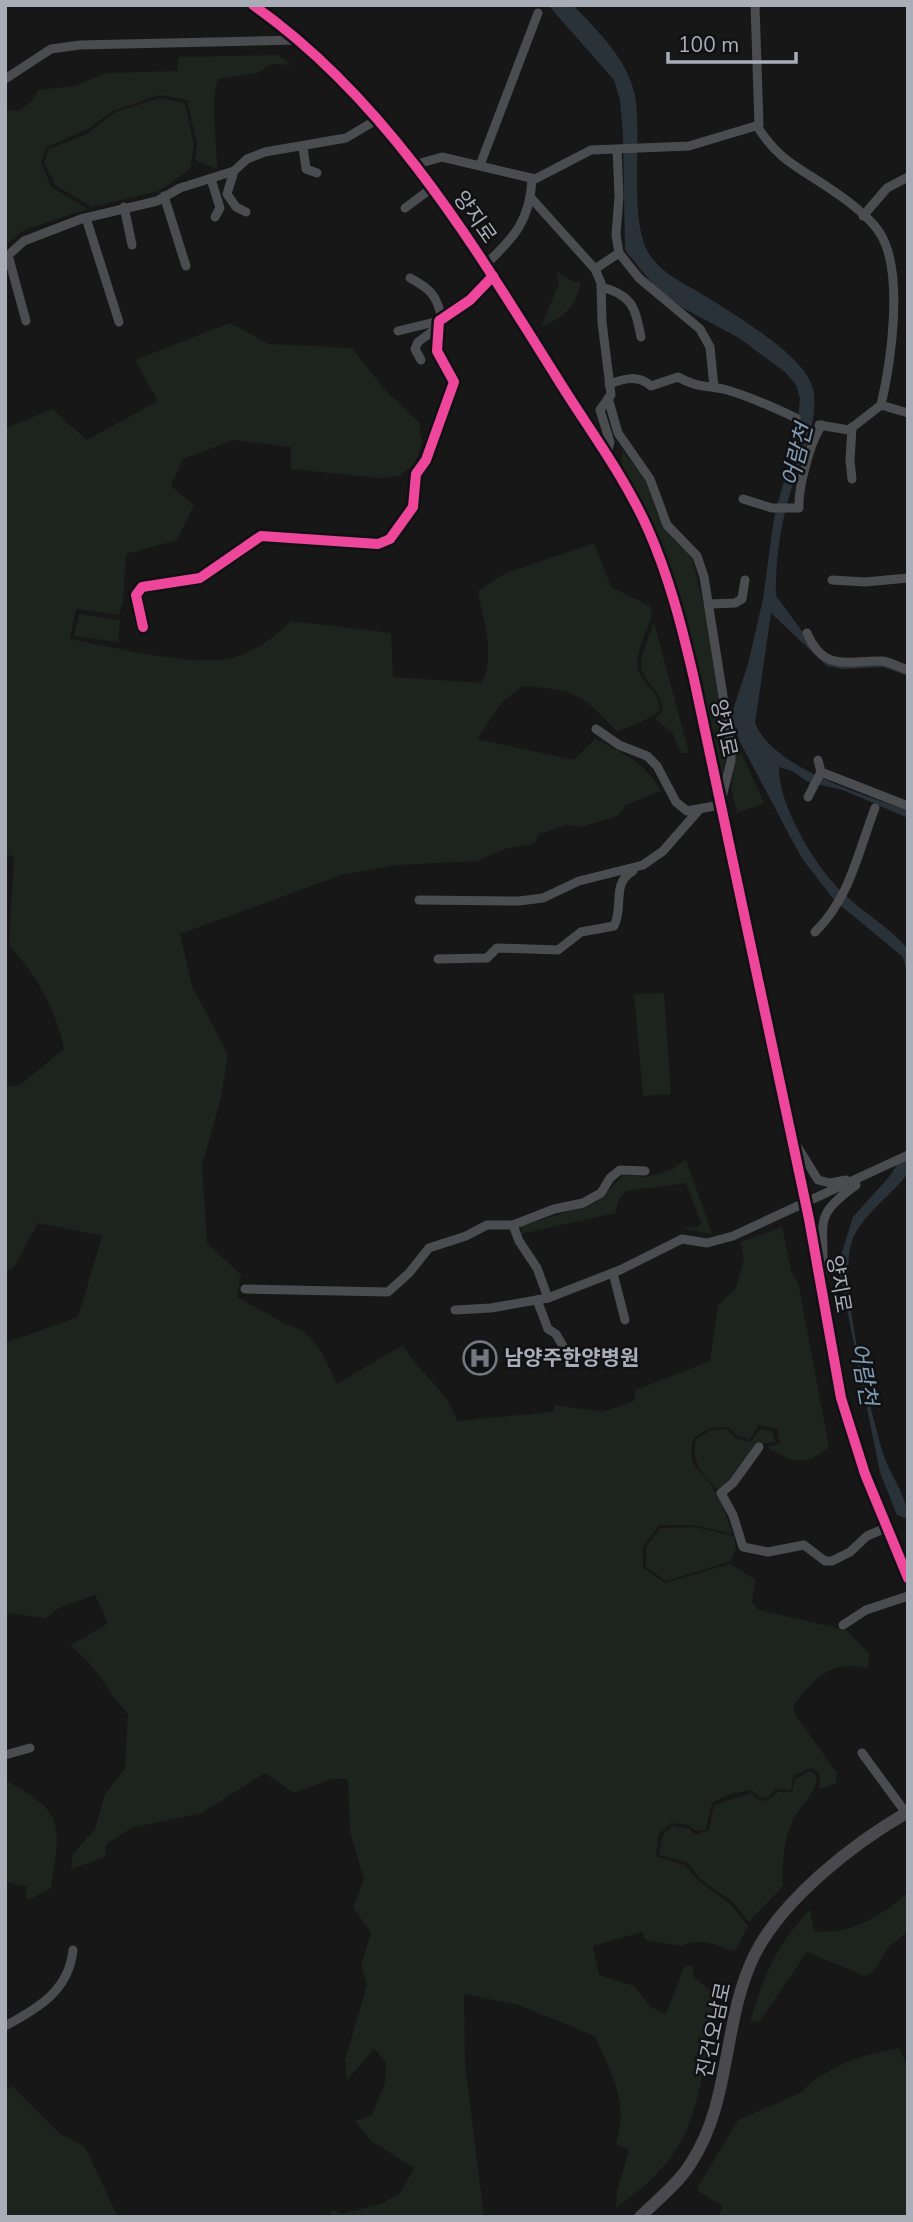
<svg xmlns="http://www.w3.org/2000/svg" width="913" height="2222" font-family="'Nunito Sans','Noto Sans KR',sans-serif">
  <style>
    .green { fill: #1d241e }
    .water { fill: #2a3239 }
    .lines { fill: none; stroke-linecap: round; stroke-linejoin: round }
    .street { stroke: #4b4c50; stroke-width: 9 }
    .secondary { stroke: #4a4a4e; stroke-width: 12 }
    .cycleway-casing { stroke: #111113; stroke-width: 15 }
    .cycleway { stroke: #ed469a; stroke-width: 10 }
    .labels { text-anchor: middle; stroke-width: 5; stroke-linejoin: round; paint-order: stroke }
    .street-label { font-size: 21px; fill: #a8adb8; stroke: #111113 }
    .poi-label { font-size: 21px; font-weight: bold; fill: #a8adb8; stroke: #111113; text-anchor: start }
    .water-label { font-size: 23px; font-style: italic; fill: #7f9bb3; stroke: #111113 }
  </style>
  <rect width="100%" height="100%" fill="#171717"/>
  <g class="green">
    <path d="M278,55L292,65L272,64L257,73L218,79C210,98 217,145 217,169L195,160L197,144L187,100L159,95L113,111L86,130L47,147L41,162L51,187L88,209L24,230L5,245V109L18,111L33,100L38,90L75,86L106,73L177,71L179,57Z"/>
    <polygon points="160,98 185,103 194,146 190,169 159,191 92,207 55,185 44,162 49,149 87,134 116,112"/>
    <path d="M557,272L574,282L581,281C576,308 565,316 541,327L559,283Z"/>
    <path d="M230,323L269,344L352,348L384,389L419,422L422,444L415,463L400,476L380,478L291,469V447L234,440L183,459L171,486L194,505L177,540L126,554L123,602L119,615L76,609L70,639C112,647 192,667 232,658C255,652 275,637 291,621L391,633L393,677L482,683C496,652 483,624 478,591L504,574L594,543L611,587L650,606L652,614C648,629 632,659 639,672C646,687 659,692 660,710C650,720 631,725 617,732C581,692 575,690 523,686L503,701L477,739L574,760L595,739C623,753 646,763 661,791L626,805L618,816L581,827L567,825L539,834L535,843L505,849L478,861L397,865L341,875L180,934L192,986L228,1054L221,1098L202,1166L207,1243L241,1275L237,1297L287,1325C315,1330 326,1361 337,1384L403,1345C421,1376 446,1388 457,1421L553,1412L555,1405L602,1412L634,1401L636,1390L710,1361L718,1305L736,1288L744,1259L740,1242L782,1227L792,1275L798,1282L829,1447C804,1467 794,1464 767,1447L780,1443L777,1429L758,1425L750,1440L736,1435L728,1427L711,1428L694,1437C685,1470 702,1468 715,1491C723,1504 727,1520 733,1534L694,1525H659L643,1547V1568L665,1583L730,1564L756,1580L752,1602L759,1610L846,1630L869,1653L868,1668C829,1661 816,1677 793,1706L796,1716L837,1773L836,1784L819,1789L820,1775L812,1768L793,1776L791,1790L776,1789L767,1798L757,1796L752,1790L730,1794L712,1803L706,1829L696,1831L689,1825L671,1823L659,1834L656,1856L685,1865L699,1881L730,1904L748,1926L735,1951C717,1946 698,1936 682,1946L646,1940L642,1932L593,1946L599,1975L634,1986L651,2007L666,2014L685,1965L692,1966L694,1978L717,1995C710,2015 710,2034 706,2054C694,2129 679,2164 616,2208L617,2191L629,2151L616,2143C630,2103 610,2072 595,2036L518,2005L464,1994L465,2064L484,2217H330L331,2209L342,2214L383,2203L400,2193L414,2168L371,2141L355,2121L372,2115L385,2083L386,2062L374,2049L347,2080L345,2060L367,1985L361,1966L371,1933L353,1907L364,1879L350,1832L348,1779H331L294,1793L265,1773L201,1813L131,1828L106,1845L105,1857L71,1869L73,1854L95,1829L105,1794L125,1769L128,1714C106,1690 97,1665 70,1646L108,1623L95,1595L59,1608L46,1618L5,1613V1343L78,1317L102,1236L38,1223L13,1269L5,1270V1085L19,1086L64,1049C57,1012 36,973 9,946L14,856L5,855V429L52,409L87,440L158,401L135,360Z"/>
    <polygon points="622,450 646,479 657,514 665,527 692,558 707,619 727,750 722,778 678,593 622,467"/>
    <polygon points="79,614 120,620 118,642 74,636"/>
    <path d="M654,622L689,753H681L672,732L655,719L663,710C661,692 649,687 642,671C637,659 651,634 654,622Z"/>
    <polygon points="737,743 764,803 737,813 731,788"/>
    <polygon points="664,993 671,1094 643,1096 634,994"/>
    <polygon points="686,1159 712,1234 679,1228 698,1227 701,1223 686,1183 626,1191 619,1199 615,1213 521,1234 522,1226 597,1202 623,1175 648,1177 673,1169"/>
    <path d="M727,1429L735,1438L751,1442L760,1429L772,1431L775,1442L757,1444L729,1482L717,1489C701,1473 691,1462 696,1439L711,1430Z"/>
    <polygon points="694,1527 734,1536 736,1549 731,1561 666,1581 646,1567 646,1547 660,1528"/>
    <path d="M810,1771L817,1776C815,1795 802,1803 793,1820C783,1841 782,1863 783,1886L749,1922L732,1901L701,1880L687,1862L659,1855L662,1836L671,1826L689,1828L694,1835L709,1830L714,1805L752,1793L756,1799L767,1801L778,1792H792L795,1779Z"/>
    <path d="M5,1780C65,1812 61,1824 51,1888L29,1900L25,1897L27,1887L7,1882Z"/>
    <path d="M908,1892V1931L888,1948L874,1971L865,1976L807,1952L760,2021L750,2023C762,1979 777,1943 810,1910L814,1931C848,1936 884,1915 908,1892Z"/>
    <polygon points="899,2048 908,2068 908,2217 719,2217 722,2206 696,2190 738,2120 800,2093 815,2079 840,2065 863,2056"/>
    <polygon points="13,2087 59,2133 85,2147 118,2217 5,2217 5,2088"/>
  </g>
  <g class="water">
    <path d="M548,5H573C598,31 628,60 635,96C643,139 627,224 651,257C666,277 688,285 707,297C735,315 807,357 813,389C820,422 798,465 789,497C780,528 775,564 776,596L822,658L879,664L908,672V676L883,667L843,669L827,666L771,613L755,723C773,769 864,794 908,811V818L843,790L808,782L792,771L779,767C778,806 817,870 846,896C866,914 890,928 908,949V977L903,957L834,900L801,857L739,740L731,716L748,664L763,599L774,518L797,432L800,398L796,385L785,372L739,338L683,308L656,288L625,250L623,135L620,100L614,80Z"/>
    <path d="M908,1148V1173C892,1195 868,1210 855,1234C833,1273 870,1405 882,1450C888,1473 908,1496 908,1519L897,1515L880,1472L838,1265L853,1217L889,1177Z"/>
  </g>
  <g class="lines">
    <g class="street">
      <polyline points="5,79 51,49 80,45 296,40"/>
      <path d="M757,126C778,160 798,167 829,188C847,200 871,217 881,235C904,274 891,362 881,405L849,430L819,425"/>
      <polyline points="303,147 306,169 317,173"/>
      <polyline points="617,150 619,196 616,235 619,253 639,278 700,329 710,347 714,387"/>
      <polyline points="414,165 442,157 535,179 591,150 689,146 759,125 755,5"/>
      <polyline points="480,165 538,13"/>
      <polyline points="234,171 227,194 236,207 246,212"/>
      <polyline points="211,179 220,208 215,217"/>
      <polyline points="164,196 186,266"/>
      <polyline points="532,199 595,269 601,283 602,322 611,395 600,410 610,442 607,454"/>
      <polyline points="124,207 132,245"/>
      <polyline points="405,208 432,188"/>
      <polyline points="863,216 887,188 908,177"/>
      <polyline points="86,218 119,322"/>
      <polyline points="8,255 26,321"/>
      <polyline points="5,258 24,241 81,219 157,201 180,188 234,171 247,159 265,152 346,138 378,119"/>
      <path d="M485,265C515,237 530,220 532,179"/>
      <polyline points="595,269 619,253"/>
      <path d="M410,278C431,289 437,296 442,319"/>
      <path d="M601,287C633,295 635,308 641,337"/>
      <polyline points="398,331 439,321"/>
      <polyline points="421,360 415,349 418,342 437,328"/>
      <path d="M609,384C626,378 638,375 651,386L678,377C697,388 707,385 727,390C751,397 773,407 796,418"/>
      <polyline points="881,405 908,413"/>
      <polyline points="852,427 850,461 852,479"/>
      <path d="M743,499L772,508H799C798,488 810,442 822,425"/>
      <polyline points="832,580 865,582 908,578"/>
      <polyline points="710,604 735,603 742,599 745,580"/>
      <polyline points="143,627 136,595 142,587 200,578 261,536 378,544 390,539 413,507 416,474 426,460 454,382 437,351 439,321 470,300 493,276"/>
      <path d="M807,633C824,673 848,660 882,661C891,662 899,667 908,670"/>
      <polyline points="596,729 619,745 647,756 657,766 676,802 687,811 720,805 731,761 731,746 704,577 697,556 667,525 650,479 618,433 608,398"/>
      <polyline points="818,760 821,772 908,806"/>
      <polyline points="808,797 821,772"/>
      <polyline points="419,900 519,901 543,898 579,881 643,865 663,851 698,811"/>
      <path d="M815,932C850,898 858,852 875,808"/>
      <path d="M438,959L487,958L497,948L558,950L581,932L614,926C624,907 611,883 633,871"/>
      <polyline points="797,1146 818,1180 830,1183 846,1180"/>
      <polyline points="513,1225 519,1241 537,1268 548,1298"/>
      <polyline points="613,1273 625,1320"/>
      <path d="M822,1274C827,1222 809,1219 856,1185"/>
      <polyline points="245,1289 388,1292 409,1273 429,1248 466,1236 487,1225 513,1225 554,1209 583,1203 601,1193 610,1178 620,1170 645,1171"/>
      <polyline points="537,1300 548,1329 556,1334 571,1360"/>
      <polyline points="455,1310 491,1308 548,1298 620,1270 682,1239 707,1243 733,1236 908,1155"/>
      <polyline points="759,1447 733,1483 721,1493 733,1515 743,1547 768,1552 804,1545 825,1561 832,1561 850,1552 867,1536 888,1527"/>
      <polyline points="843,1625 866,1610 908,1596"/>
      <polyline points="862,1753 906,1813"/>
      <polyline points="5,1755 30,1748"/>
      <path d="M5,2026C39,2008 69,1990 73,1950"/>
    </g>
    <g class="secondary">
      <path d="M253,5C385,98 470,239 554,373C585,424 622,472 647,527C669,576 682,627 694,679L809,1219L841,1398L865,1474L908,1578"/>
      <path d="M640,2217C657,2200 678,2184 691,2163C732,2100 722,2022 754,1956C782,1899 854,1843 908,1812"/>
    </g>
    <defs>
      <g id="cycleway">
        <path d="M253,5C385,98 470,239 554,373C585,424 622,472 647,527C669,576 682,627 694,679L809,1219L841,1398L865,1474L908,1578"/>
        <polyline points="143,627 136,595 142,587 200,578 261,536 378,544 390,539 413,507 416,474 426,460 454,382 437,351 439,321 470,300 493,276"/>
      </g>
    </defs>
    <use href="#cycleway" class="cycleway-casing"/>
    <use href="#cycleway" class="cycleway"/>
  </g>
  <defs>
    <symbol id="hospital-ring" viewBox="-11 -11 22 22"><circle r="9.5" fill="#111113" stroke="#757880" stroke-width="1.5"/><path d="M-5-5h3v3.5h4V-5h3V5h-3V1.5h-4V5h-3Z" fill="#757880"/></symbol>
  </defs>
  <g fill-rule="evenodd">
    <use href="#hospital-ring" x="461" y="1339" width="38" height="38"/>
  </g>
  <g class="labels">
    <g class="street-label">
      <text transform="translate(475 217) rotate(55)" y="7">양지로</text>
      <text transform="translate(724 728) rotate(78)" y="7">양지로</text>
      <text transform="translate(839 1284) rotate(80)" y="7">양지로</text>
      <text transform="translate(714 2030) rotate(-78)" y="7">진건오남로</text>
    </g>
    <g class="poi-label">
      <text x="504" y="1365">남양주한양병원</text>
    </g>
    <g class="water-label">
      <text transform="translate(797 455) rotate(-76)" y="8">어람천</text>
      <text transform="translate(864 1374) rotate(80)" y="8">어람천</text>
    </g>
  </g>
  <rect width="913" height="2222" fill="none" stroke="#a8adb8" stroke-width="14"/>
  <path d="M668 52v10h128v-10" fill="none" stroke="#a8adb8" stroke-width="3.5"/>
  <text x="678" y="52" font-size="21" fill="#a8adb8" stroke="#111113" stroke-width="5" paint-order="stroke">100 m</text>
</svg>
